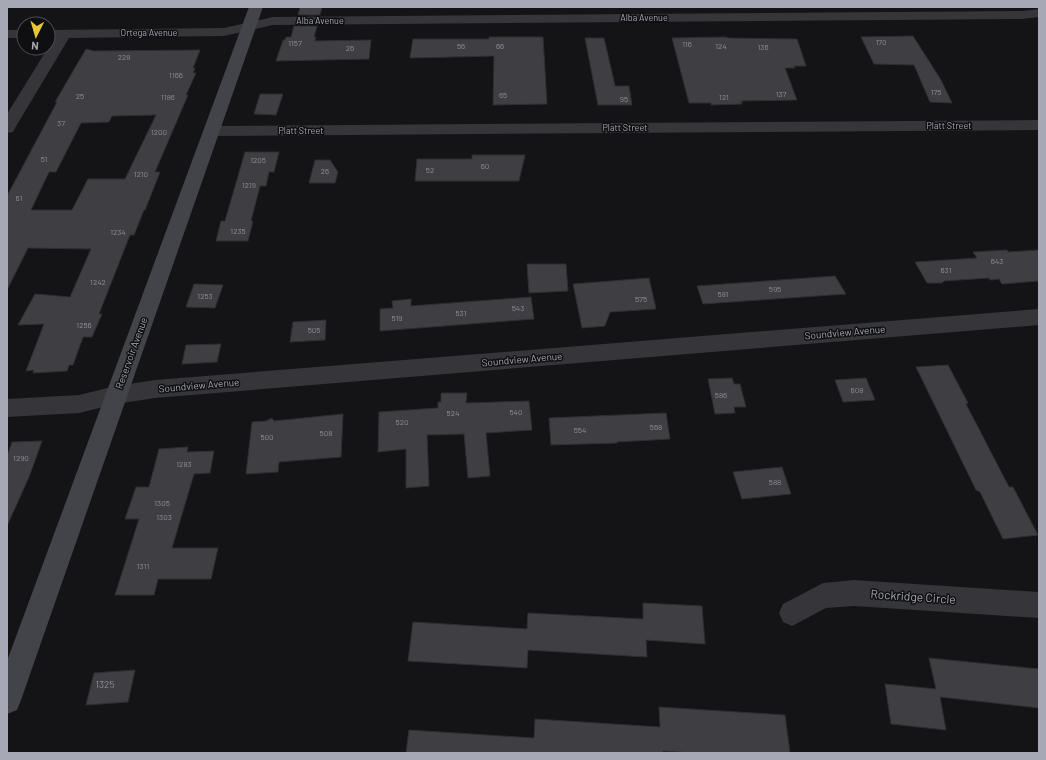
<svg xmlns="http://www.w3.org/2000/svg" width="1046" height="760" font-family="Barlow,sans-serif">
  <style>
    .building { fill: #3e3e43; stroke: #2f2e32; fill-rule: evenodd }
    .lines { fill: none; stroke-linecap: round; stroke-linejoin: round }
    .minor { fill: #35353a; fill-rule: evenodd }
    .secondary { fill: #43444a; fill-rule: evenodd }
    .labels { text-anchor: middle; stroke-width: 3; stroke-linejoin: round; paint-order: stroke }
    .number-label { font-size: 8px; fill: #8c8e98 }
    .far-street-label { font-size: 9px; fill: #a6a9b5; stroke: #0f0f11 }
    .street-label { font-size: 10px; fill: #a6a9b5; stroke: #0f0f11 }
    .near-number-label { font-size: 10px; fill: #8c8e98 }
    .near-street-label { font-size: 12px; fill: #a6a9b5; stroke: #0f0f11 }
  </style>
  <rect width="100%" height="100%" fill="#141416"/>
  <g class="building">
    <polygon points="300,7 322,7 320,15 298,15"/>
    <polygon points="294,26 317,26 314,37 316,37 315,41 371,40 369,59 276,61 283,40 285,40 286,37 291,37"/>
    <polygon points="913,36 941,80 952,103 930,102 914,65 874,64 861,37"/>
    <polygon points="489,37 543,37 547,104 493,105 494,56 410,58 413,39 489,39"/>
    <polygon points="725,37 729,38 797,39 806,66 794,66 795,68 785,68 797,100 741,101 742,104 711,105 711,103 689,103 672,38"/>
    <polygon points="585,38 604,38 615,86 629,86 632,105 598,105"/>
    <path d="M86,49L94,51L200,50L193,68H195L193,73H196L186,95H188L155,172H160L145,210H144L134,235H130L99,314H102L92,337H83L73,365H69L67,371L33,373L34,370L26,371L44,324L18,325L35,294L70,297L91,249L28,248L7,290V196L57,102H55ZM156,115L125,179H88L72,210H31L49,172H56L81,123L109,122L112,116Z"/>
    <polygon points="260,94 283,94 276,115 254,114"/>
    <polygon points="245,152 279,152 274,172 269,172 266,186 260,186 251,221 253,221 248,241 216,241 221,221 225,221"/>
    <polygon points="472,155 525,155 519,181 415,181 417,159 472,159"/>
    <polygon points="315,160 330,160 338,172 335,183 309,183"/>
    <polygon points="1007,250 1008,252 1039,250 1039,281 1002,284 999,279 990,280 989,278 944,281 942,283 927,283 915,262 977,258 973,252"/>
    <polygon points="527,264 566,264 568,291 529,293"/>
    <polygon points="835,276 846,294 703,304 697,286"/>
    <polygon points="649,278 656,309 610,312 605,326 582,328 573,284"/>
    <polygon points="194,284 223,285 215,308 186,307"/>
    <polygon points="531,297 534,319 380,331 380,309 393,308 392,301 411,299 411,306"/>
    <polygon points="326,320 325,340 290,342 293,322"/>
    <polygon points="221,344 217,362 182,364 186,345"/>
    <polygon points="948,365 968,403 966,404 1009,487 1013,487 1038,535 1003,539 980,492 976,490 916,367"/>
    <polygon points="732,378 734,384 740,384 746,407 734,407 735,413 715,414 708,379"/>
    <polygon points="866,378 875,400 843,402 835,380"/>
    <polygon points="441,393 467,393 466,403 529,401 532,430 486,433 490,476 468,478 464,434 427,435 429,486 406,488 406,449 378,452 379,412 438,408 438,402 441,402"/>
    <polygon points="666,413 670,439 617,442 617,443 551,445 549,418"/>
    <polygon points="343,414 341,457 279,462 278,472 246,474 252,422 266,421 272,418 274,421"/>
    <polygon points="42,441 29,477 7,526 7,456 12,442"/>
    <polygon points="188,447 187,452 214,451 210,473 194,474 172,548 218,548 211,579 158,579 154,595 115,595 139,519 125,519 136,487 149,487 159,449"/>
    <polygon points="782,467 791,494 742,499 733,472"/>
    <polygon points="643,603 702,606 705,644 646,640 647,657 528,650 527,668 408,661 413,622 527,629 528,613 643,619"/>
    <polygon points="929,658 1039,669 1039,708 940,697 946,730 891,724 885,684 936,689"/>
    <polygon points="135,670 128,702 86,705 94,673"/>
    <polygon points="659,707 785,715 790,753 693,753 663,751 663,753 406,753 409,730 534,738 535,719 660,727"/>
  </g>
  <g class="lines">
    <g class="minor">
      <polygon points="1039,9 1039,17 1022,19 273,25 224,36 69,38 15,128 13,132 7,133 7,114 54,38 48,38 48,30 224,28 273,17 1022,11"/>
      <rect x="7" y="30" width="17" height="8"/>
      <polygon points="1039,120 1039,130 212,136 206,135 204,131 206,127 212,126"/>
      <polygon points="1039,309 1039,325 155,398 116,404 79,413 7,417 7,399 79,395 116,386 155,380"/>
      <polygon points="854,580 1039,592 1039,618 854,606 826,608 792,626 783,622 779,613 783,604 823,583"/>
    </g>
    <polygon class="secondary" points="249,7 263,7 21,700 17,710 7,714 7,661"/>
  </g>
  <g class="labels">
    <g class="number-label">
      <text x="881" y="45">170</text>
      <text x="295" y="46">1157</text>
      <text x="687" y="47">116</text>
      <text x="461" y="49">56</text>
      <text x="500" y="49">66</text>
      <text x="721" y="49">124</text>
      <text x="763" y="50">136</text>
      <text x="350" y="51">26</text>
      <text x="124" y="60">228</text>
      <text x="176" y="78">1166</text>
      <text x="936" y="95">175</text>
      <text x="781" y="97">137</text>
      <text x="503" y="98">65</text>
      <text x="80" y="99">25</text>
      <text x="168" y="100">1186</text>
      <text x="724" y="100">121</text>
      <text x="624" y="102">95</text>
      <text x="61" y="126">37</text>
      <text x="159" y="135">1200</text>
      <text x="44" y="162">51</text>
      <text x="258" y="163">1205</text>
      <text x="485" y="169">60</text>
      <text x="430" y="173">52</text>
      <text x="325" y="174">26</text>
      <text x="141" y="177">1210</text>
      <text x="249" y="188">1219</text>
      <text x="19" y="201">61</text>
      <text x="238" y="234">1235</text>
      <text x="118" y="235">1234</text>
      <text x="997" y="264">643</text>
      <text x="946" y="273">631</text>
      <text x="98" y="285">1242</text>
      <text x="775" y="292">595</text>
      <text x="723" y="297">581</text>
      <text x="205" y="299">1253</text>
      <text x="641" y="302">575</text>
      <text x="518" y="311">543</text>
      <text x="461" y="316">531</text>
      <text x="397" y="321">519</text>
      <text x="84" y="328">1256</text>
      <text x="314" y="333">505</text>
      <text x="857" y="393">608</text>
      <text x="721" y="398">586</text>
      <text x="516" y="415">540</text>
      <text x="453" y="416">524</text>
      <text x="402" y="425">520</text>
      <text x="656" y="430">568</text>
      <text x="580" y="433">554</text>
      <text x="326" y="436">508</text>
      <text x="267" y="440">500</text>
      <text x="21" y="461">1290</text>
      <text x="184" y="467">1283</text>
      <text x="775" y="485">588</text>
      <text x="162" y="506">1305</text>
      <text x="164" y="520">1303</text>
      <text x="143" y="569">1311</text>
    </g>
    <g class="far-street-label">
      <text x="644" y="21">Alba Avenue</text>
      <text x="320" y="24">Alba Avenue</text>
      <text x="149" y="36">Ortega Avenue</text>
      <text x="949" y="129">Platt Street</text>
      <text x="625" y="131">Platt Street</text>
      <text x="301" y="134">Platt Street</text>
    </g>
    <g class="street-label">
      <text transform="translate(845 332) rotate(-5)" y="4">Soundview Avenue</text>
      <text transform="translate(131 353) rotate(-70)" y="4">Reservoir Avenue</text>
      <text transform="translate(522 359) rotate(-5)" y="4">Soundview Avenue</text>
      <text transform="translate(199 385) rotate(-5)" y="4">Soundview Avenue</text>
    </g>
    <g class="near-number-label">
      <text x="105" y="688">1325</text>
    </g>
    <g class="near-street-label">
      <text transform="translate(913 597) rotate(4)" y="4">Rockridge Circle</text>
    </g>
  </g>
  <rect width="1046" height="760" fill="none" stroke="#a6a9b5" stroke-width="16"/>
  <g transform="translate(36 36) rotate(185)"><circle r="19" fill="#0f0f11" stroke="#4b4d53"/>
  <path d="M0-3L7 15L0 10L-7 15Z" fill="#e8c63a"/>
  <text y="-6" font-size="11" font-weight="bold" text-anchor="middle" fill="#a6a9b5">N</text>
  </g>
</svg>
